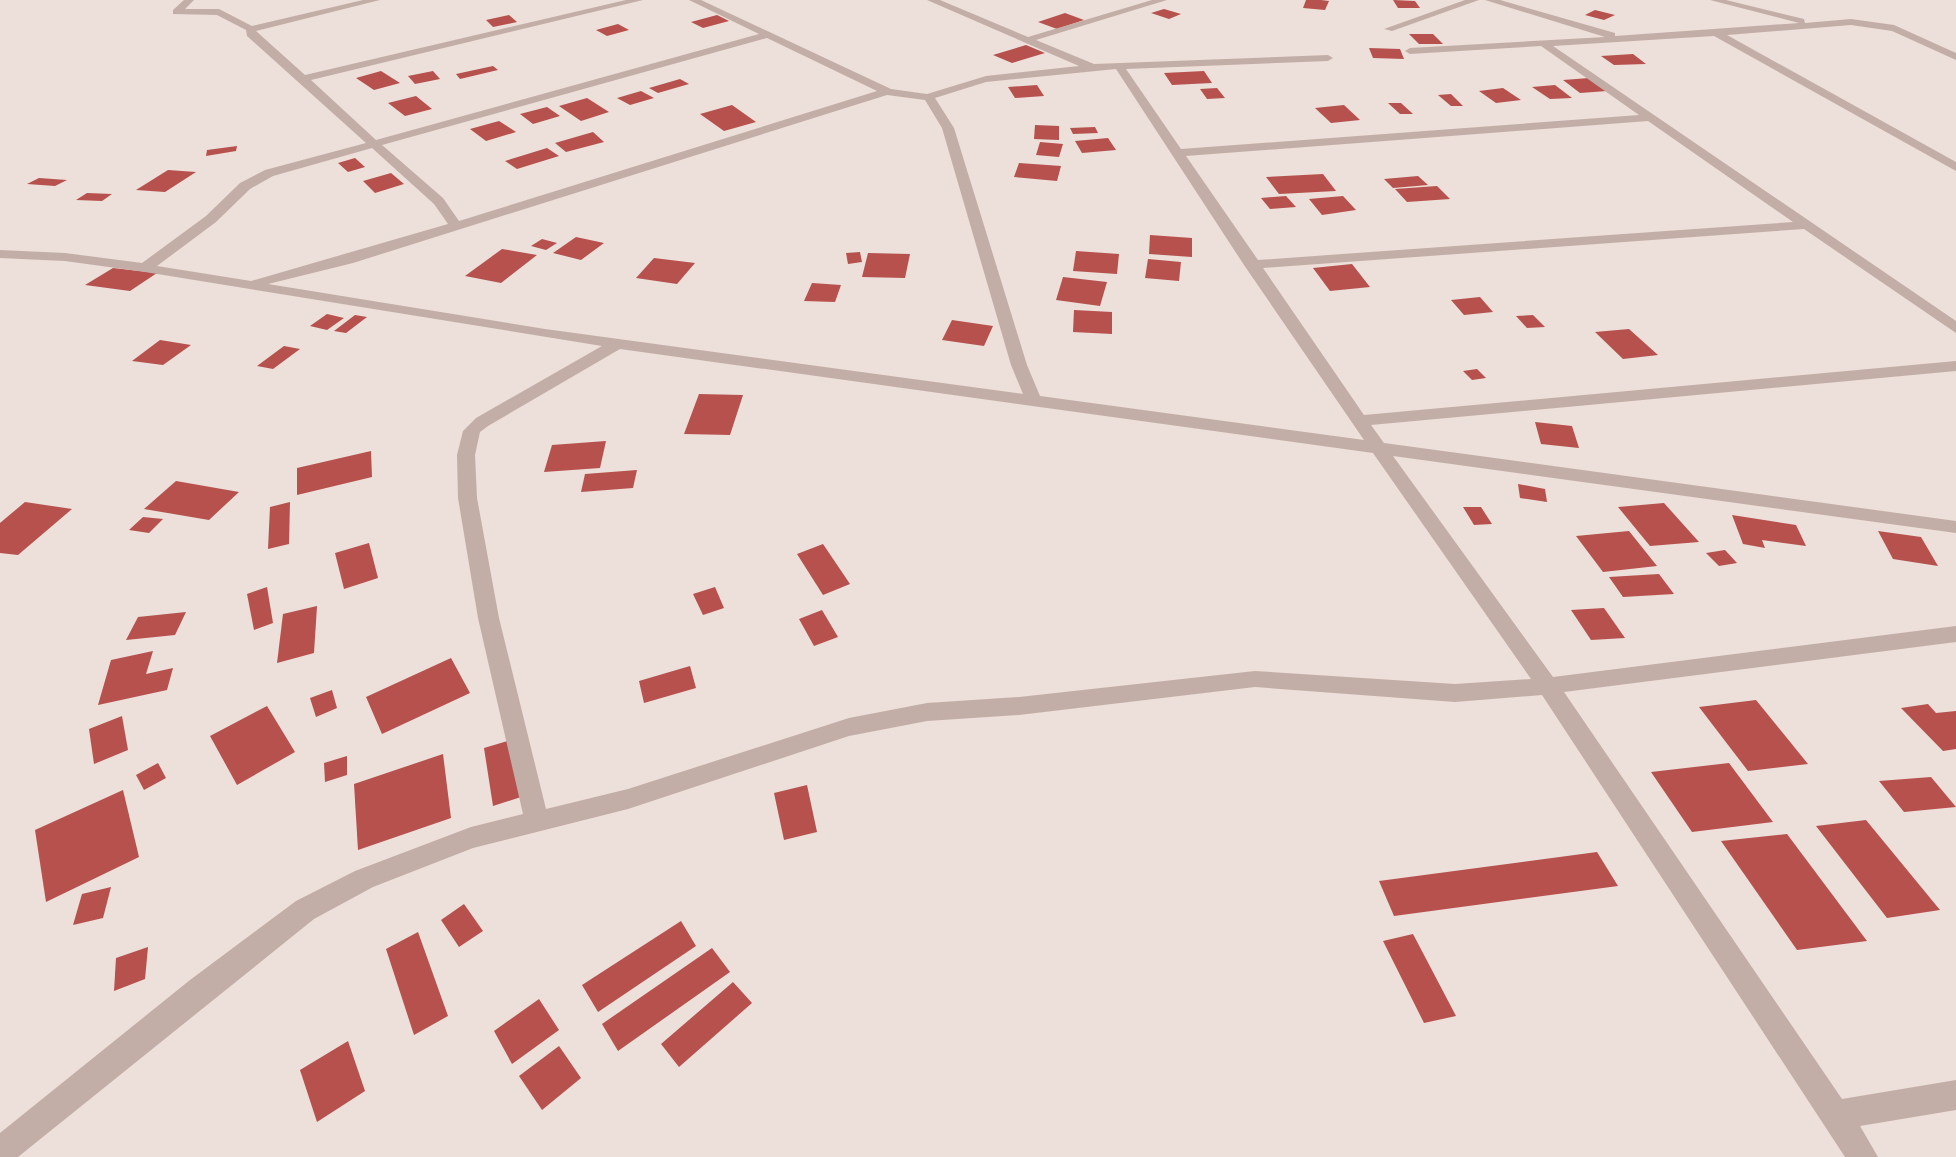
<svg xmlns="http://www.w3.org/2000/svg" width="1956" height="1157" font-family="Barlow,sans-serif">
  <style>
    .building { fill: #b6514e }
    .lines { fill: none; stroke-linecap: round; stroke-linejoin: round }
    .street { fill: #c3aea7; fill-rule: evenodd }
  </style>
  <rect width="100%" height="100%" fill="#eddfd9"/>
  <g class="building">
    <polygon points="1306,0 1321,0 1329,1 1325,10 1303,8"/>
    <polygon points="1393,0 1415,1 1420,8 1398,8"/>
    <polygon points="1164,9 1181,14 1169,19 1151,13"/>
    <polygon points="1595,10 1615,15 1604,20 1585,15"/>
    <polygon points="1065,13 1084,20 1057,29 1038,22"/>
    <polygon points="509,15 517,22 493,27 486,20"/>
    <polygon points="717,15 729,21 703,28 691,22"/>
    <polygon points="618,24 629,30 607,36 596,30"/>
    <polygon points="1409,34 1433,34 1443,44 1419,44"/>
    <polygon points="1026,45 1045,53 1012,63 993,55"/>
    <polygon points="1369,48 1400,49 1404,59 1373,58"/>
    <polygon points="1633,54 1646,64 1614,65 1601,56"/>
    <polygon points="493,66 498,70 460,79 456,74"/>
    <polygon points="381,71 400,83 374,90 356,78"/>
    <polygon points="433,71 440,79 415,84 408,76"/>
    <polygon points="1204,71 1212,83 1172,85 1164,73"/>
    <polygon points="1589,78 1607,91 1580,93 1563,80"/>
    <polygon points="680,79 689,84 658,93 649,88"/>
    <polygon points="1037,85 1044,96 1015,98 1008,87"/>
    <polygon points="1555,85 1572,98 1550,99 1532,87"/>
    <polygon points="1217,88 1225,98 1207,99 1200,89"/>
    <polygon points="1503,88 1521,100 1496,103 1479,91"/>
    <polygon points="641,91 654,98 630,105 617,98"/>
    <polygon points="1451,94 1463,106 1451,106 1438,95"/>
    <polygon points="416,96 432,109 405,116 388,103"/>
    <polygon points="587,98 609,112 581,121 559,106"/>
    <polygon points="1388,103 1401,103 1413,114 1400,114"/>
    <polygon points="732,105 756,122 724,131 700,114"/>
    <polygon points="1344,105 1360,120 1331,123 1315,108"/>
    <polygon points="547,107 560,116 533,124 520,114"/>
    <polygon points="499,121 516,132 486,141 470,129"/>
    <polygon points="1035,125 1059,126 1059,140 1034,139"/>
    <polygon points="1095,127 1098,133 1073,134 1070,128"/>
    <polygon points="593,132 604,142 566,152 555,143"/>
    <polygon points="1108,138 1116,150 1082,153 1075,141"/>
    <polygon points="1040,142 1063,144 1059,157 1036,155"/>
    <polygon points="237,146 236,151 206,156 207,150"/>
    <polygon points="547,148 559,156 517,169 505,161"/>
    <polygon points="355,158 365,167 348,172 338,163"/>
    <polygon points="1019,163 1061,166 1057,181 1014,177"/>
    <polygon points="168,170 196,172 165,192 136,190"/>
    <polygon points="391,173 404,184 375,193 363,181"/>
    <polygon points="1323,174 1336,191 1279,194 1266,177"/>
    <polygon points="1418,176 1428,185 1393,188 1384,179"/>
    <polygon points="39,178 67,180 55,186 27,184"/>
    <polygon points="1437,186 1450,199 1407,202 1395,189"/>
    <polygon points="87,193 112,194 102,201 76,200"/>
    <polygon points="1286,196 1296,207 1270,209 1261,198"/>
    <polygon points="1343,196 1356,210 1322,215 1309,199"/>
    <polygon points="1150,235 1192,238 1192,257 1149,254"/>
    <polygon points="576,237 604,243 581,260 553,253"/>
    <polygon points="542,239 557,243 546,250 531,246"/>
    <polygon points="502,249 537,255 501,283 465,276"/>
    <polygon points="1076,251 1119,254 1117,274 1073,271"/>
    <polygon points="860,252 862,262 848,264 846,253"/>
    <polygon points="868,253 910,254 905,278 862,277"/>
    <polygon points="654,258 695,263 677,284 636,278"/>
    <polygon points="1148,259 1181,262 1179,281 1145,278"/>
    <polygon points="1352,264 1370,287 1330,291 1313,268"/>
    <polygon points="113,268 157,273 130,291 85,285"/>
    <polygon points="1063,277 1107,282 1100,306 1056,300"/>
    <polygon points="812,283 841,285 835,302 804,301"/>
    <polygon points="1480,297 1493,312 1464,315 1451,300"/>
    <polygon points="1074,310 1112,312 1112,334 1073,332"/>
    <polygon points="327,314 344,318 327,330 310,326"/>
    <polygon points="355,315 367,317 346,333 334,331"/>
    <polygon points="1533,315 1545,327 1527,328 1516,316"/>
    <polygon points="952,320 993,326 984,346 942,340"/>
    <polygon points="1629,329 1658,355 1623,359 1595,332"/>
    <polygon points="160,340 191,345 163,365 132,361"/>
    <polygon points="284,346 300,349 273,369 257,366"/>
    <polygon points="1477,369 1486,378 1472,380 1463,371"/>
    <polygon points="699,394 743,395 730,435 684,434"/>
    <polygon points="1535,422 1572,426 1579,448 1541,444"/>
    <polygon points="606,441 600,468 544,472 552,445"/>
    <polygon points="371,451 372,477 297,495 297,468"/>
    <polygon points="637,470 633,488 581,492 585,474"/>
    <polygon points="176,481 239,492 209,520 144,509"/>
    <polygon points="1518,484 1545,489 1547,502 1520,498"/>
    <polygon points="25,502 72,509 18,555 0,553 0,523"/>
    <polygon points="290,502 289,544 268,549 270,507"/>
    <polygon points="1664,503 1699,542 1650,546 1618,507"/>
    <polygon points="1463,507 1481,507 1492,524 1474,525"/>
    <polygon points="1732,515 1796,525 1806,546 1762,540 1765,548 1743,544"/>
    <polygon points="143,517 163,519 149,533 129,530"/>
    <polygon points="1629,531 1657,566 1603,572 1576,536"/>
    <polygon points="1878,531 1921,537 1938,566 1893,559"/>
    <polygon points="369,543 378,578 344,589 335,553"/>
    <polygon points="823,544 850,584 823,595 797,554"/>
    <polygon points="1725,550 1737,563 1719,566 1706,553"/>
    <polygon points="1659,574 1674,594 1623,597 1609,577"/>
    <polygon points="267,587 273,623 254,630 247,594"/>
    <polygon points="715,587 724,608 703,615 693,594"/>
    <polygon points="317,606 314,653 277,663 283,614"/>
    <polygon points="1604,608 1625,638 1591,640 1571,610"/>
    <polygon points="822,610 838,637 814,646 799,619"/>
    <polygon points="186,612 175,635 126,640 138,617"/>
    <polygon points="153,651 146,674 173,668 167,690 98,705 111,660"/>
    <polygon points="451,658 470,693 382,734 366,697"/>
    <polygon points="690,666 696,688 644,703 639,681"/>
    <polygon points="332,690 337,708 316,717 310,698"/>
    <polygon points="1756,700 1808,764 1748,771 1699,707"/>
    <polygon points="1928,704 1936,713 1956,711 1956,749 1943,751 1901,708"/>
    <polygon points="267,706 295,752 237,785 210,736"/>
    <polygon points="122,716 128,750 94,764 89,729"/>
    <polygon points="511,740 521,797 493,806 484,748"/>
    <polygon points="443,754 451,818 358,850 354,784"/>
    <polygon points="347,756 347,775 325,782 324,763"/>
    <polygon points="158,763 166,778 144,790 136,775"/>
    <polygon points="1729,763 1773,822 1692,832 1651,772"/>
    <polygon points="1931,777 1956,807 1904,812 1879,781"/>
    <polygon points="807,785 817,832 784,840 774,793"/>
    <polygon points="123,790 139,857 46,902 35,830"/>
    <polygon points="1866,820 1940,910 1887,918 1816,826"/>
    <polygon points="1787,834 1867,941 1797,950 1721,841"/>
    <polygon points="1597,852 1618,886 1394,916 1379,881"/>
    <polygon points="111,887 103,918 73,925 82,894"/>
    <polygon points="464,904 483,931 459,947 441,920"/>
    <polygon points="681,921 696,946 598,1012 582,985"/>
    <polygon points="418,932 448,1016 414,1035 386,949"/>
    <polygon points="1413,934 1456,1016 1424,1023 1383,941"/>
    <polygon points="148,947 145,979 114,991 116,958"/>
    <polygon points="712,948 730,972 618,1051 602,1024"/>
    <polygon points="733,982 752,1003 679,1067 661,1044"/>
    <polygon points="539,999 559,1030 512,1064 494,1031"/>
    <polygon points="348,1041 365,1091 317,1122 300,1070"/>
    <polygon points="559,1046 581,1078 542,1110 519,1076"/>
  </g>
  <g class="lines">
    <g class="street">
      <path d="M184,0H194L185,9H219L252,26L363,0H380L256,31L305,75L626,0H643L311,80L376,140L759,34L689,0H701L891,89L927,94L986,76L1079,66L927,0H940L1028,37L1152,0H1167L1036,40L1094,64L1328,55L1333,58L1328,61L1126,69L1181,149L1639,115L1541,46L1410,54L1405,51L1410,48L1605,37L1485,0H1500L1615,33V36L1799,23L1710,0H1726L1804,19L1805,23L1851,19L1894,25L1956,53V60L1892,31L1851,25L1727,35L1956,162V171L1714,36L1553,46L1956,321V333L1804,229L1263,268L1364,415L1956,361V371L1371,425L1384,443L1956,521V533L1393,456L1553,677L1956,626V642L1564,692L1842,1099L1956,1080V1110L1860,1126L1878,1157H1845L1542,695L1455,702L1255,687L1019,715L927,721L849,736L628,809L473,848L373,887L314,919L18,1157H0V1133L190,980L296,901L355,871L471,827L523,814L478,618L458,498L457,455L463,431L476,418L602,346L145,272L65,261L0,258V250L65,253L142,263L206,216L240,183L265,170L366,143L247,36L246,30L217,15L173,14V10ZM767,38L877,91L459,221L443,198L382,145ZM1116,69L1244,265L1364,440L1040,396L1027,365L954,128L935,98L986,82ZM887,95L925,100L942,128L1011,365L1023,394L545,329L268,284L353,263ZM1648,121L1793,222L1258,260L1186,156ZM372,148L434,204L448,224L251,281L157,266L216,222L250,189L273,176ZM620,349L1373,453L1531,679L1455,684L1255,671L1019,697L927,703L849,718L628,789L546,809L499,618L477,498L475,455L480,432L488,426Z"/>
      <polygon points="1465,0 1479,0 1392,31 1384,29"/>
    </g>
  </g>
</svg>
